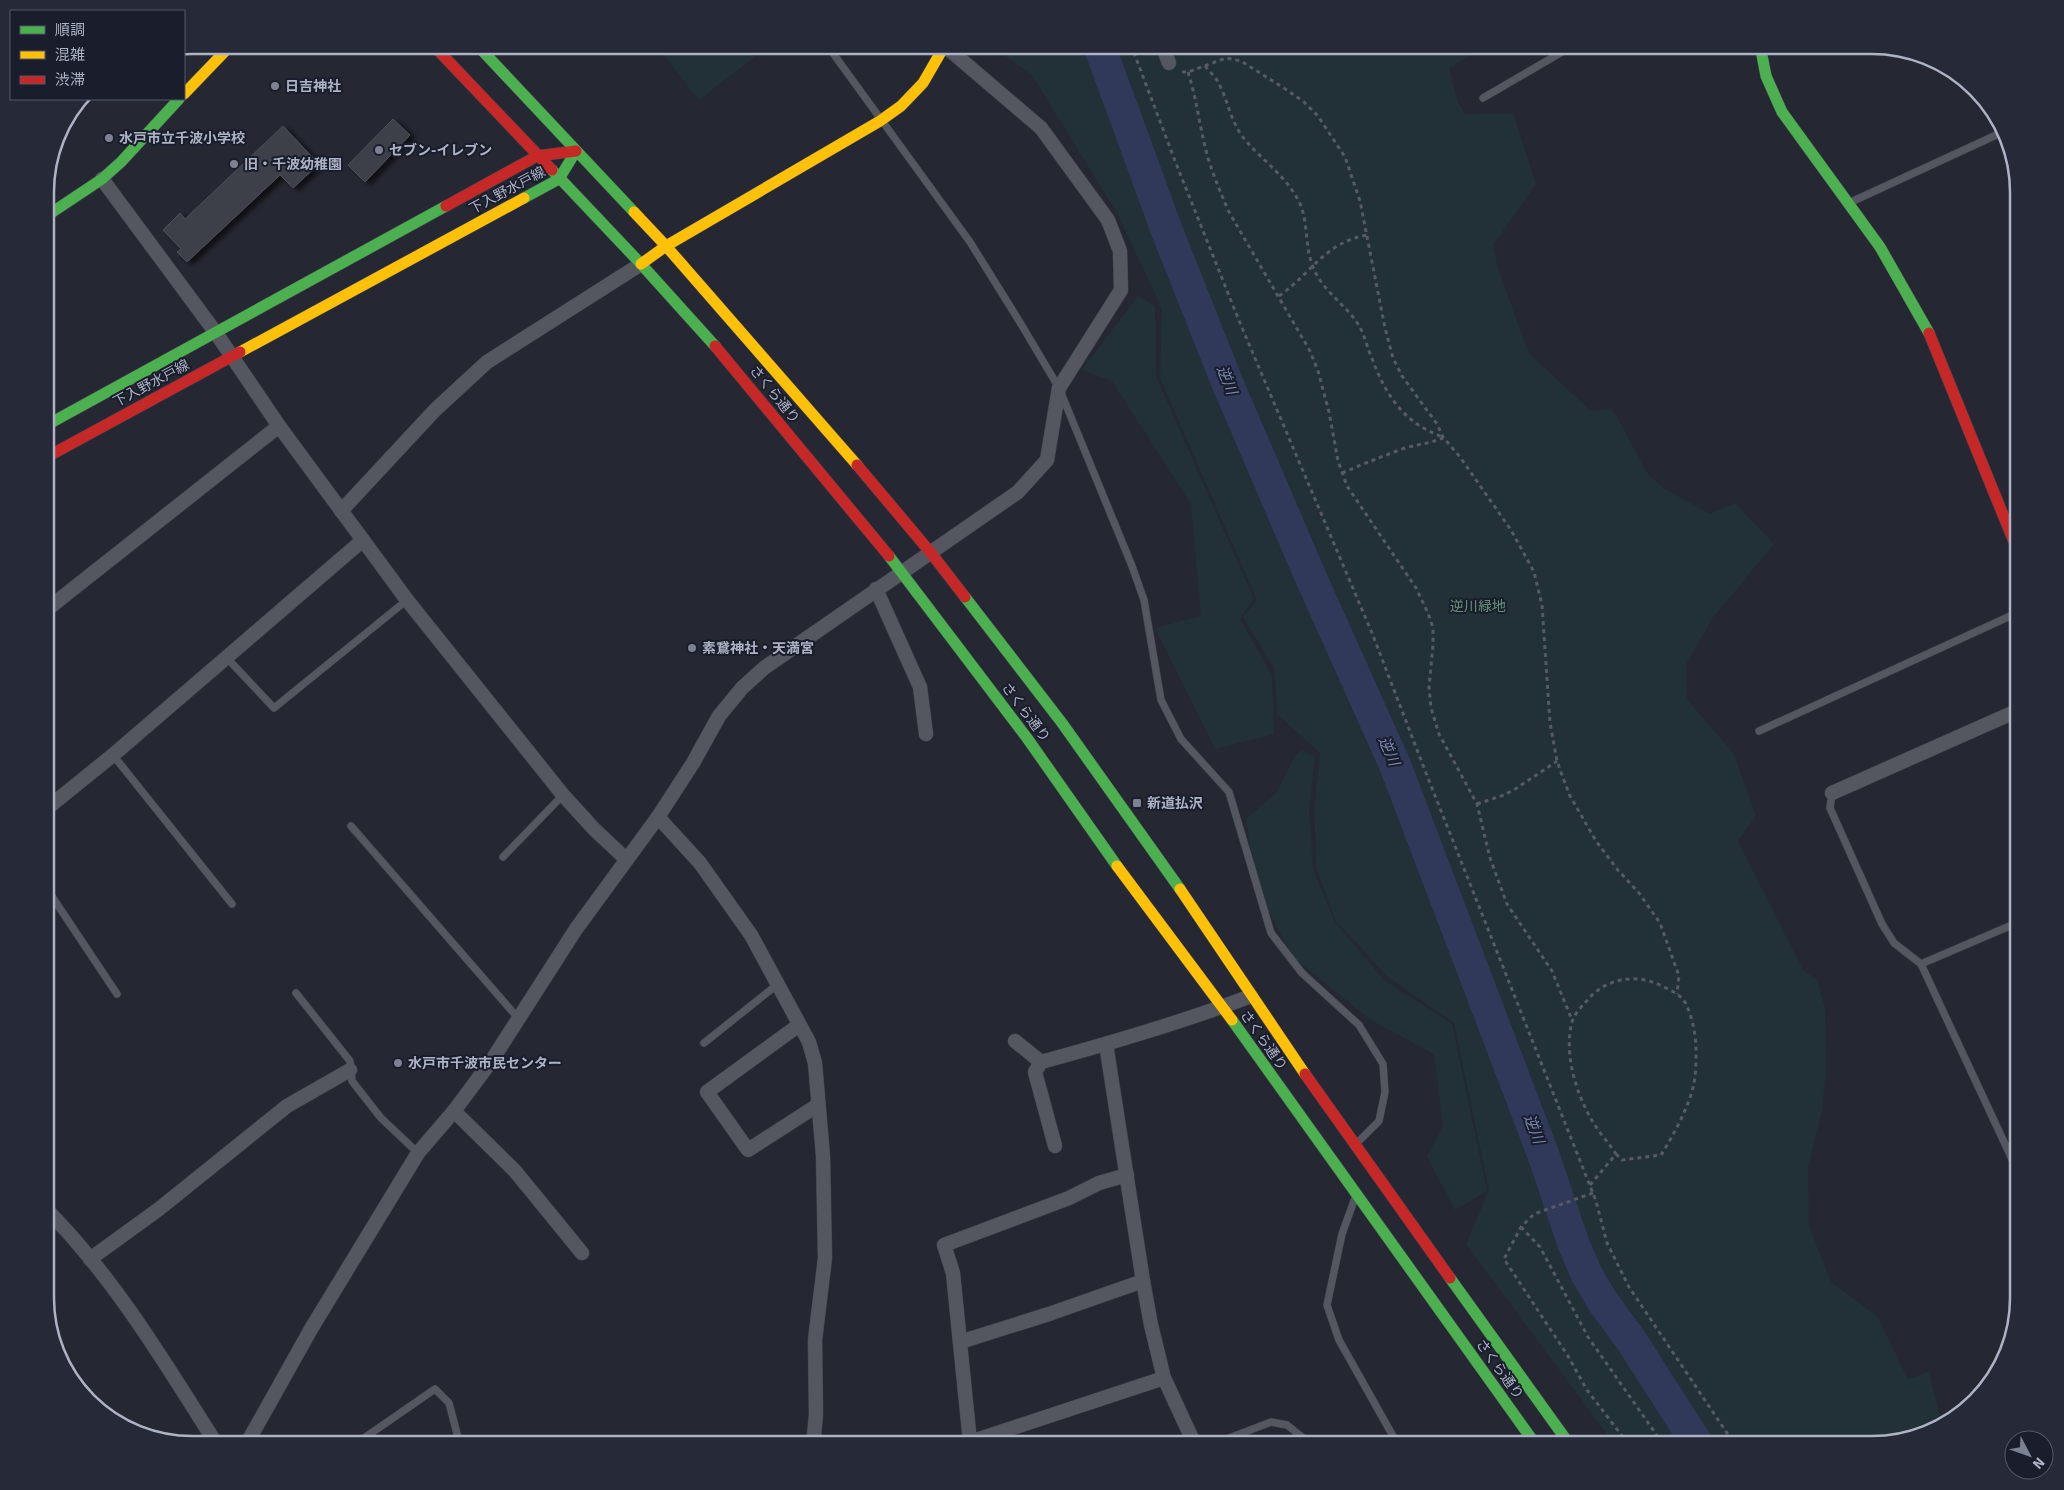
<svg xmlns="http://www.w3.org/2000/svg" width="2064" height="1490" font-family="Signika,'Noto Sans JP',sans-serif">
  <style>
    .green { fill: #223037 }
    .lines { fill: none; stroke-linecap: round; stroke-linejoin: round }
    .river { stroke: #303959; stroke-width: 32 }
    .building { fill: #3c3f49; stroke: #4c4f5a; filter: url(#shadow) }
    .lane-casing { stroke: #41434b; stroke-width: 8 }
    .street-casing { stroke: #41434b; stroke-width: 15 }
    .fast-casing { stroke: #41434b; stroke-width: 12 }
    .slow-casing { stroke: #41434b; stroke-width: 12 }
    .jam-casing { stroke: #41434b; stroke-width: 12 }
    .path { stroke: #575a63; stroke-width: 3; stroke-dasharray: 4 4; stroke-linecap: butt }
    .lane { stroke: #545760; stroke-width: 7 }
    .street { stroke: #545760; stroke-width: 14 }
    .fast { stroke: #4caf50; stroke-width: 11 }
    .slow { stroke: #ffc107; stroke-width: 11 }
    .jam { stroke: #c62828; stroke-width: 11 }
    .poi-dot { fill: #7d8292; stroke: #191d2c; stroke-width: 2 }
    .labels { text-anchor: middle; stroke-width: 4; stroke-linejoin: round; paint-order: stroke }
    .poi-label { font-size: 14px; font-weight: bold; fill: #adb2c5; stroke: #191d2c; text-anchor: start }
    .street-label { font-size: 14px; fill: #adb2c5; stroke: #191d2c }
    .park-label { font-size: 14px; fill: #659579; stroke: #191d2c }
    .water-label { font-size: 15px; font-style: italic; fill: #7c89b2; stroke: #191d2c }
    .rim { fill: none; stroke: #adb2c5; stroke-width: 2.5 }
  </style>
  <defs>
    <filter id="shadow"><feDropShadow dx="5.5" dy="3" stdDeviation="2.5" flood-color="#0009"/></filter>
  </defs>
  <rect width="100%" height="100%" fill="#252832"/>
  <g class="green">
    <polygon points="656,45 770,45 699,100"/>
    <polygon points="989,45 1488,45 1449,68 1457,100 1465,114 1513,113 1536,184 1493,245 1498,268 1527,349 1533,357 1591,411 1612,408 1648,474 1663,488 1710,514 1735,503 1774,544 1712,619 1686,664 1687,699 1734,754 1756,816 1738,841 1803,970 1817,980 1825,1007 1826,1073 1822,1110 1808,1167 1809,1226 1831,1282 1877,1316 1908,1379 1929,1372 1942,1426 1937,1430 1872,1445 1615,1445 1466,1244 1489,1190 1454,1023 1388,977 1336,921 1317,870 1314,811 1320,753 1278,715 1274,668 1243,617 1257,600 1160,378 1162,309 1117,213 1032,75"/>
    <polygon points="1138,296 1155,306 1156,376 1254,599 1240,619 1272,676 1274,734 1215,749 1155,628 1201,616 1191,504 1112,381 1082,370"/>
    <polygon points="1302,750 1315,757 1309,811 1313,869 1335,922 1384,980 1452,1024 1487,1191 1455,1210 1427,1157 1443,1126 1434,1054 1371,1020 1294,958 1256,889 1246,819 1276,793 1294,758"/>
  </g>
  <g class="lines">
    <polyline class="river" points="1099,45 1167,231 1227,382 1308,571 1395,765 1543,1154 1574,1245 1586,1273 1603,1302 1631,1340 1698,1445"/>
  </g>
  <g class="building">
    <polygon points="393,119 410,135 365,182 348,165"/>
    <polygon points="283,126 319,164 293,188 280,175 187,262 177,252 181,249 163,230 180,213 185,219"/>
  </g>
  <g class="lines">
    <defs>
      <g id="lane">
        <polyline points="827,45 970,242 1021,324 1059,388 1132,566 1144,600 1161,700 1181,739 1229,792 1271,933 1302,973 1359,1025 1383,1064 1385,1092 1379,1121 1357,1143"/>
        <polyline points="1483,98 1574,45"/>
        <polyline points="1851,202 2005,131"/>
        <polyline points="226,657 274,708 407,600"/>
        <polyline points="1759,731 2019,612"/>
        <polyline points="113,755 232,904"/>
        <polyline points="1832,793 1830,808 1882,924 1894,943 1921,964 2019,1174"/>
        <polyline points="351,826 518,1018"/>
        <polyline points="503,857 563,795"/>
        <polyline points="45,886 117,994"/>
        <polyline points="1921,964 2019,922"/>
        <polyline points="296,993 350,1061 352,1081 381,1118 418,1153"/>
        <polyline points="704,1043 778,984"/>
        <polyline points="1355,1198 1342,1234 1327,1305 1339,1340 1398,1445"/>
        <polyline points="354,1445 435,1389 449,1403 460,1445"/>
        <polyline points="1211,1445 1271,1422 1287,1425 1312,1445"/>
      </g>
      <g id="street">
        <polyline points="1162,45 1169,63"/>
        <polyline points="102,179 216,333 279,426 407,600 563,795 594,829 626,859"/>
        <polyline points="341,511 435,410 487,362 641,264"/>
        <polyline points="876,589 920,687 926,734"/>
        <polyline points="45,611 279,426"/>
        <polyline points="1832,793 2019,710"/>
        <polyline points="45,810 113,755 363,540"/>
        <polyline points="658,817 700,863 751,935 809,1042 815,1063 823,1156 825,1258 815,1340 816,1415 813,1445"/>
        <polyline points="799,1025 707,1092 748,1150 818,1105"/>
        <path d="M1015,1041L1041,1062C1111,1043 1183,1022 1251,996"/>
        <polyline points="1106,1044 1143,1281 1151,1325 1164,1378 1195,1445"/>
        <polyline points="1041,1062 1035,1072 1055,1146"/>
        <polyline points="454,1111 515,1171 582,1253"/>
        <polyline points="1127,1175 1099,1183 1069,1198 944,1245 953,1273 970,1442 1164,1378"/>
        <path d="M45,1208C114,1277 165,1363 217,1445"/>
        <polyline points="90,1259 159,1209 287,1106 350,1070"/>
        <polyline points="960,1342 1049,1314 1143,1281"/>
        <polyline points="246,1445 311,1329 418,1153 454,1111 492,1060 576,929 658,817 693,763 719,716 742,688 764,668 1018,492 1047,460 1059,388 1121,290 1120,251 1108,220 1041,128 945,46"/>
      </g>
      <g id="fast">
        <polyline points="477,45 634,212"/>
        <polyline points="1760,45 1766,76 1782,112 1880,247 1929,333"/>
        <polyline points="552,170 641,264 715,346"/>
        <polyline points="524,198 559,179 576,151"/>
        <polyline points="45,217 102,179 121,162 179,99"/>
        <polyline points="45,426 446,206"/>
        <polyline points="889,556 1027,738 1117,866"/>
        <polyline points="965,597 1062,723 1180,889"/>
        <polyline points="1232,1020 1536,1445"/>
        <polyline points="1450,1278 1570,1445"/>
      </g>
      <g id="slow">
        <polyline points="184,94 231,45"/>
        <polyline points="634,212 666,246 857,465"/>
        <polyline points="641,264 666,246 880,121 901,106 923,83 945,45"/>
        <polyline points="240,352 524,198"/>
        <polyline points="1117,866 1232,1020"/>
        <polyline points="1180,889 1305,1074"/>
      </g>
      <g id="jam">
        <polyline points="433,45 552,170"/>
        <polyline points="446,206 537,156 576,151"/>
        <polyline points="1929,333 2019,554"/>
        <polyline points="715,346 889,556"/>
        <polyline points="45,458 240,352"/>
        <polyline points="857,465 931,553 965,597"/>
        <polyline points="1305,1074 1450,1278"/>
      </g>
    </defs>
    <use href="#lane" class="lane-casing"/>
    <use href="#street" class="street-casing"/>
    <use href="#fast" class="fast-casing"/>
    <use href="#slow" class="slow-casing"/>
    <use href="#jam" class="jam-casing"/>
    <g class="path">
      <polyline points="1131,45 1177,166 1240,323 1372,633 1426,773 1596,1201 1607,1243 1629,1287 1735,1445"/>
      <path d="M1205,66C1210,72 1216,77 1219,84C1228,101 1230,119 1242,136C1259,158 1283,173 1297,198C1309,218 1304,243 1312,264C1319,287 1342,302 1356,321C1364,332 1366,344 1371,356C1385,394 1403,423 1443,437"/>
      <polyline points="1182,72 1188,72 1226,58 1241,61 1287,90 1304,102 1318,116 1345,157 1360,201 1385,328 1393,358 1402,376 1437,424 1443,437 1460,457 1511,530 1534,572 1542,605 1550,723 1557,761 1562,775 1570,796 1596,841 1617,869 1639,893 1660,923 1679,976 1677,994"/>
      <path d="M1188,72C1197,100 1200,130 1208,158C1214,177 1221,194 1229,212L1310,351L1318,371L1329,412L1338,461L1347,486L1416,588L1428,613L1433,628V645L1429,687L1431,708L1439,734L1477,804L1490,858L1507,904L1552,971L1572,1020"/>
      <path d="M1279,296C1312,273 1324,243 1367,235"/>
      <path d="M1342,473C1363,464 1383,456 1405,448C1419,444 1428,444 1443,438"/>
      <polyline points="1477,804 1504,795 1517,788 1557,761"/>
      <path d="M1590,1185L1616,1154C1608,1142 1597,1130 1590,1117C1575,1090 1564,1052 1572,1022C1574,1015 1580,1008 1585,1003C1605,977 1637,972 1666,988C1674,992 1682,996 1686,1004C1693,1019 1696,1036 1696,1052C1696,1062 1696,1073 1694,1083C1690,1105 1673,1136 1661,1155L1622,1160L1616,1154"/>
      <polyline points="1593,1193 1534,1214 1521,1227 1504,1259 1568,1356 1587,1390 1629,1445"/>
      <polyline points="1521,1227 1540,1247 1588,1337 1656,1434 1660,1445"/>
    </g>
    <use href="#lane" class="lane"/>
    <use href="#street" class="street"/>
    <use href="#fast" class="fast"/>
    <use href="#slow" class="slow"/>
    <use href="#jam" class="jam"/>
  </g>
  <g class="poi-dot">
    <circle cx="275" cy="86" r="5"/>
    <circle cx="109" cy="138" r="5"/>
    <circle cx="379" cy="150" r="5"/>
    <circle cx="234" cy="164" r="5"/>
    <circle cx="692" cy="648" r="5"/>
    <rect x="1132" y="798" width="10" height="10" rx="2.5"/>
    <circle cx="398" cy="1063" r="5"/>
  </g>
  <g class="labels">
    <g class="poi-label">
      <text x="285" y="91">日吉神社</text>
      <text x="119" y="143">水戸市立千波小学校</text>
      <text x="389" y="155">セブン-イレブン</text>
      <text x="244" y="169">旧・千波幼稚園</text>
      <text x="702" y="653">素鵞神社・天満宮</text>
      <text x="1147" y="808">新道払沢</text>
      <text x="408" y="1068">水戸市千波市民センター</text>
    </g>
    <g class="street-label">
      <text transform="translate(507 190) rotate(-28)" y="5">下入野水戸線</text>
      <text transform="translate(151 383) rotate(-28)" y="5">下入野水戸線</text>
      <text transform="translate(775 394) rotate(51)" y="5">さくら通り</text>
      <text transform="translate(1026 712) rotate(53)" y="5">さくら通り</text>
      <text transform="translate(1264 1040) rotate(55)" y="5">さくら通り</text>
      <text transform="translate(1500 1369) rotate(54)" y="5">さくら通り</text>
    </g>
    <g class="park-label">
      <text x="1478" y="611">逆川緑地</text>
    </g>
    <g class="water-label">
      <text transform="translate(1227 380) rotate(68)" y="5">逆川</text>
      <text transform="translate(1389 751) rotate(67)" y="5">逆川</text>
      <text transform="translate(1534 1129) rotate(69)" y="5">逆川</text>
    </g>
  </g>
  <path d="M0 0H2064V1490H0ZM192 54H1872A138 138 0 0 1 2010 192V1298A138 138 0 0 1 1872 1436H192A138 138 0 0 1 54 1298V192A138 138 0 0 1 192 54Z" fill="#252938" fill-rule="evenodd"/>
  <path class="rim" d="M192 54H1872A138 138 0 0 1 2010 192V1298A138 138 0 0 1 1872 1436H192A138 138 0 0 1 54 1298V192A138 138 0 0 1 192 54Z"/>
  <rect x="10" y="10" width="175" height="90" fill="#191d2c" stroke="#545969"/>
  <rect x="20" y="26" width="25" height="8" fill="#4caf50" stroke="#545969"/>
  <text x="55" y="35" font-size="15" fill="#adb2c5">順調</text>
  <rect x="20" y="51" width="25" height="8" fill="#ffc107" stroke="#545969"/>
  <text x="55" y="60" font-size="15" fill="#adb2c5">混雑</text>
  <rect x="20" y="76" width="25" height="8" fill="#c62828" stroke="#545969"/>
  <text x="55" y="85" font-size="15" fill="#adb2c5">渋滞</text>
  <g transform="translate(2029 1455) rotate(131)"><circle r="24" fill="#191d2c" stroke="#545969"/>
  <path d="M0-4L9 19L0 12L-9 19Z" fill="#7d8292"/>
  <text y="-8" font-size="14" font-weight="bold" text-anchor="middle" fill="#adb2c5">N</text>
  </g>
</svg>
